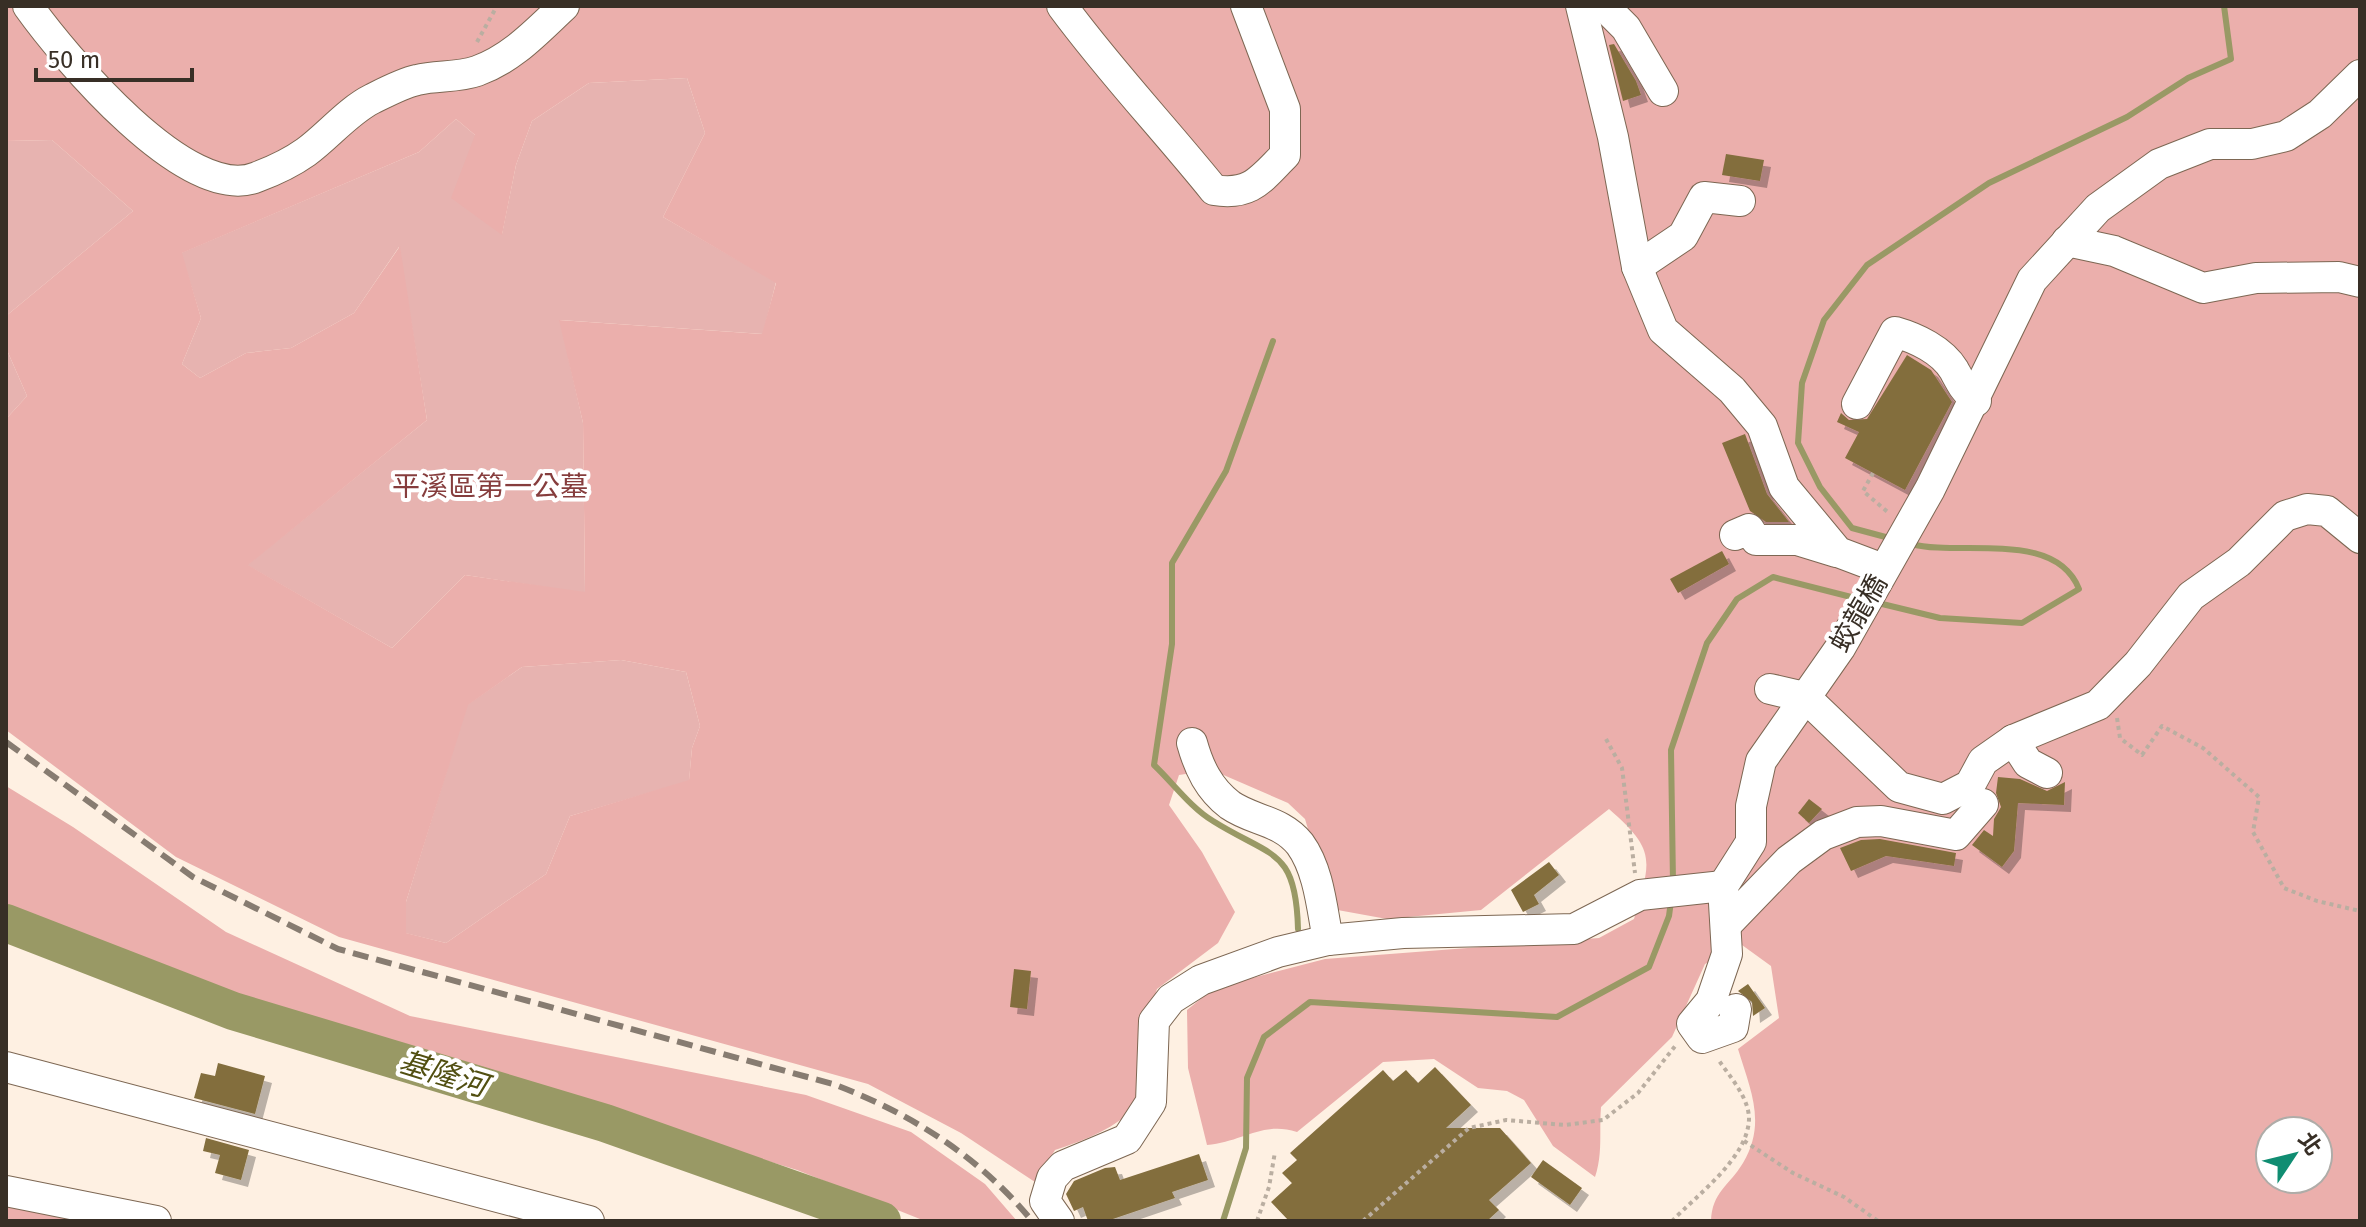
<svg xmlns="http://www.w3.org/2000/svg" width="2366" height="1227" font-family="'Fira Sans','Noto Sans TC',sans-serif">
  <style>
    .green { fill: #e7b3b0 }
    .forest { fill: #ebafac; fill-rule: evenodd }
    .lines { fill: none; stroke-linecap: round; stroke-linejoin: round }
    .stream { stroke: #999965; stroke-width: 6 }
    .river { stroke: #999965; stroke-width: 38 }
    .building { fill: #836e3e; filter: url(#shadow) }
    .minor-casing { stroke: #7d6753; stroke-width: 32 }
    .path { stroke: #baaea1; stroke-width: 4; stroke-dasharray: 4 4; stroke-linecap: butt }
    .minor { stroke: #fff; stroke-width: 30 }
    .rail { stroke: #877c71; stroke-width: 6; stroke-dasharray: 16 8; stroke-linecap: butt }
    .labels { text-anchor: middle; stroke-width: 8; stroke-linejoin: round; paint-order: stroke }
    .park-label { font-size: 28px; fill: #863d3d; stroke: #fff }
    .street-label { font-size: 28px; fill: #382f26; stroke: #fff }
    .water-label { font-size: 30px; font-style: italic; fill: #525012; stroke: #fff }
  </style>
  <defs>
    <filter id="shadow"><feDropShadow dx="7" dy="7" stdDeviation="0" flood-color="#0004"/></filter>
  </defs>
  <rect width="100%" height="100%" fill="#fef0e2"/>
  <g class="green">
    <polygon points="687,78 705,133 663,217 776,282 763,334 560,320 583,423 585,593 465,575 392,648 247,565 427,420 399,247 354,313 291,348 246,353 200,378 182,364 201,318 181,253 419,152 456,119 475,135 502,234 516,165 532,121 589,83"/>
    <polygon points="52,140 133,211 6,316 6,141"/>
    <polygon points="6,348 27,396 6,419"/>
    <polygon points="621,660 686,672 700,726 692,748 689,781 570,816 546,874 446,943 405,933 406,902 467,705 522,667"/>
  </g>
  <g class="forest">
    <path d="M6,6H2360V1221H1711C1712,1192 1729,1186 1743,1163C1767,1123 1750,1089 1738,1049L1779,1018L1771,966L1742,945L1705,964L1672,1037L1601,1107C1599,1132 1603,1153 1595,1177L1553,1146L1524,1100L1507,1091L1478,1088L1434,1059L1383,1062L1297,1132C1262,1121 1243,1142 1207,1145L1188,1068L1187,1010L1214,988L1325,959L1599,938L1634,919C1651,860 1657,851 1609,809L1481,910L1387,919L1332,909L1305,819L1288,803L1212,770L1179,775L1169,805L1202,852L1235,912L1218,943L1157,989L1143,1032L1139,1104C1114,1129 1088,1139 1055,1150L1035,1182L961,1133L868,1084L339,937L176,857L6,730V419L27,396L6,348V316L133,211L52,140L6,141ZM687,78L705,133L663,217L776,283L762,334L559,320L583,423L585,592L465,575L392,648L248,565L427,420L400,246L354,313L291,348L246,353L200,378L182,364L201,318L182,253L419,152L456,119L475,135L451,198L502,235L516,165L532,121L589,83ZM621,660L686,672L700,726L692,748L689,780L570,816L546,874L446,943L406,933V902L468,705L522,667ZM2270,1131H2318V1179H2270Z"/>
    <polygon points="6,786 73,827 226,932 410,1016 806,1095 911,1132 985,1184 1017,1221 925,1221 797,1170 203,988 6,910"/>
    <polygon points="6,1204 94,1221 6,1221"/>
  </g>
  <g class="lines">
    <g class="stream">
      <path d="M1273,341L1226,471L1172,563V644L1154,765C1173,783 1191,808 1213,821C1272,858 1296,848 1298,929"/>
      <polyline points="1893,539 1852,528 1820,487 1798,443 1802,383 1824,320 1867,265 1989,183 2127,117 2188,78 2231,59 2224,6"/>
      <path d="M1874,602L1940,618L2022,623L2079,589C2055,529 1961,557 1911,544"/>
      <polyline points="1673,882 1671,750 1707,643 1737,599 1773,577 1859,599"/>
      <polyline points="1223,1221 1246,1148 1247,1078 1264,1037 1310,1002 1557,1017 1649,967 1669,916 1671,901"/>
    </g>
    <polyline class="river" points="6,923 233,1011 605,1123 882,1221"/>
  </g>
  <g class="building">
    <polygon points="1614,44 1636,81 1641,95 1623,101 1609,45"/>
    <polygon points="1726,154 1764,160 1760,181 1722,175"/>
    <polygon points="1907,355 1931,370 1952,402 1905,490 1845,458 1859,432 1837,422 1841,413 1849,420 1867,419"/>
    <polygon points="1745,434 1767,494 1789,522 1766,522 1750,511 1722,443"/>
    <polygon points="1722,551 1729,564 1678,593 1670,579"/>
    <polygon points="1998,777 2020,779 2047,791 2065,782 2064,805 2018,803 2014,851 2002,867 1972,845 1984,830 1993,836 1994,819 2001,807 1996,793"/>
    <polygon points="1809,799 1822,809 1809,823 1798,813"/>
    <polygon points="1880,839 1956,853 1954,866 1886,856 1851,871 1840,848 1861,840"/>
    <polygon points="1549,862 1559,875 1534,895 1539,904 1523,912 1511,890"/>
    <polygon points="1014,969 1031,971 1027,1009 1010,1007"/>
    <polygon points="1748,984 1765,1008 1753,1016 1752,1002 1738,991"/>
    <polygon points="218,1063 265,1076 255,1114 194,1098 201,1073 215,1076"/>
    <polygon points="1435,1067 1471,1105 1446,1128 1500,1128 1531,1163 1489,1200 1499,1210 1487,1221 1289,1221 1271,1202 1292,1183 1282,1173 1297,1160 1290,1153 1383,1070 1393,1081 1406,1070 1418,1083"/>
    <polygon points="206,1138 249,1150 241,1180 215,1173 220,1155 203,1151"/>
    <polygon points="1199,1154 1208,1180 1172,1192 1175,1198 1107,1221 1088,1221 1083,1207 1074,1211 1066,1194 1074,1181 1105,1168 1115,1167 1120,1180"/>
    <polygon points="1543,1160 1582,1188 1570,1205 1531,1177"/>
  </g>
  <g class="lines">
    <defs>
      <g id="minor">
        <path d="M28,6C63,55 188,206 257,177C273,171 292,162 306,152C328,136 348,111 372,99C386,92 403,83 417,80C437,75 457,78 477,71C513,58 537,31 564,6"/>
        <path d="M1062,6C1109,70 1164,128 1214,190C1251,196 1261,179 1285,155V109L1246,6"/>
        <polyline points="1581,6 1613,137 1637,267 1663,330 1732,390 1762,426 1784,487 1838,552 1883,569"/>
        <polyline points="1604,6 1626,28 1663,91"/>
        <polyline points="2067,241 2114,251 2203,288 2256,278 2339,277 2360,282"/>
        <polyline points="1637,267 1683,236 1704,197 1740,201"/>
        <path d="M1857,404L1895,332C1916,338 1942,350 1954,370C1961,383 1964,390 1976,401"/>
        <polyline points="1735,535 1749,529 1756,540 1797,540 1836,552"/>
        <polyline points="1770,689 1805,697 1899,787 1943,799 1970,785 1983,761 2013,740 2098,705 2138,664 2191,596 2239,562 2285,516 2307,509 2327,511 2360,538"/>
        <polyline points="2013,740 2028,763 2047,773"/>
        <path d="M1192,743C1199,768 1209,789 1230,805C1253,821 1281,820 1300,844C1319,870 1322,909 1328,940"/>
        <polyline points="1726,925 1789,860 1823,835 1857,822 1881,821 1956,835 1983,804"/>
        <polyline points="1736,1009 1733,1027 1702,1038 1692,1024 1711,1001 1727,954 1723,886 1751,842 1751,806 1761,761 1840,648 1930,489 2032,280 2098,208 2159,164 2210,144 2252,144 2286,136 2320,114 2360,75"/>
        <polyline points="6,1067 589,1221"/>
        <polyline points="6,1191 156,1221"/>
        <polyline points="1059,1221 1045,1201 1052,1178 1063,1166 1127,1139 1151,1102 1154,1021 1171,999 1201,980 1278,952 1328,940 1403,933 1574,929 1640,895 1723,886"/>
      </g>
    </defs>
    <use href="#minor" class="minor-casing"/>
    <g class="path">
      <polyline points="477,42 497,6"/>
      <polyline points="1873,473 1863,491 1890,514"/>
      <polyline points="2117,718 2120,738 2142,755 2162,726 2203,748 2259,797 2253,832 2284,888 2317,901 2360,911"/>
      <polyline points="1606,739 1622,768 1635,873"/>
      <polyline points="1744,1141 1793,1173 1844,1197 1878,1221"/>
      <polyline points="1257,1221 1269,1187 1275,1152"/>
      <polyline points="1363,1221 1469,1128 1506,1120 1565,1125 1603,1120 1638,1093 1676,1045"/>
      <path d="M1672,1221C1697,1195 1748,1158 1749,1119C1749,1097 1729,1076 1718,1059"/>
    </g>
    <use href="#minor" class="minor"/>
    <path class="rail" d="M6,742L193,877L338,949L833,1084C910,1113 979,1156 1032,1221"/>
  </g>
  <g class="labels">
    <g class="park-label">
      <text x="490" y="496">平溪區第一公墓</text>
    </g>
    <g class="street-label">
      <text transform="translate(1858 613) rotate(-60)" y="10">蛟龍橋</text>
    </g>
    <g class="water-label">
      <text transform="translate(443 1074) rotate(17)" y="10">基隆河</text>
    </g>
  </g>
  <rect width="2366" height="1227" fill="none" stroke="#382f26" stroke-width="16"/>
  <g transform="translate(2294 1155) rotate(55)"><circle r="38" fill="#ffffff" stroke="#afaca8" stroke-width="2"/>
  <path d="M0-6L14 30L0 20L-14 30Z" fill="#108d72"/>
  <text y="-12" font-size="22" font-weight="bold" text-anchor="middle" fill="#382f26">北</text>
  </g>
  <path d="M36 68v12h156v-12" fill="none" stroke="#382f26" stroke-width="4"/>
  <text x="48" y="68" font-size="24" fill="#382f26" stroke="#ffffff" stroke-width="6" paint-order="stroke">50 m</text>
</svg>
